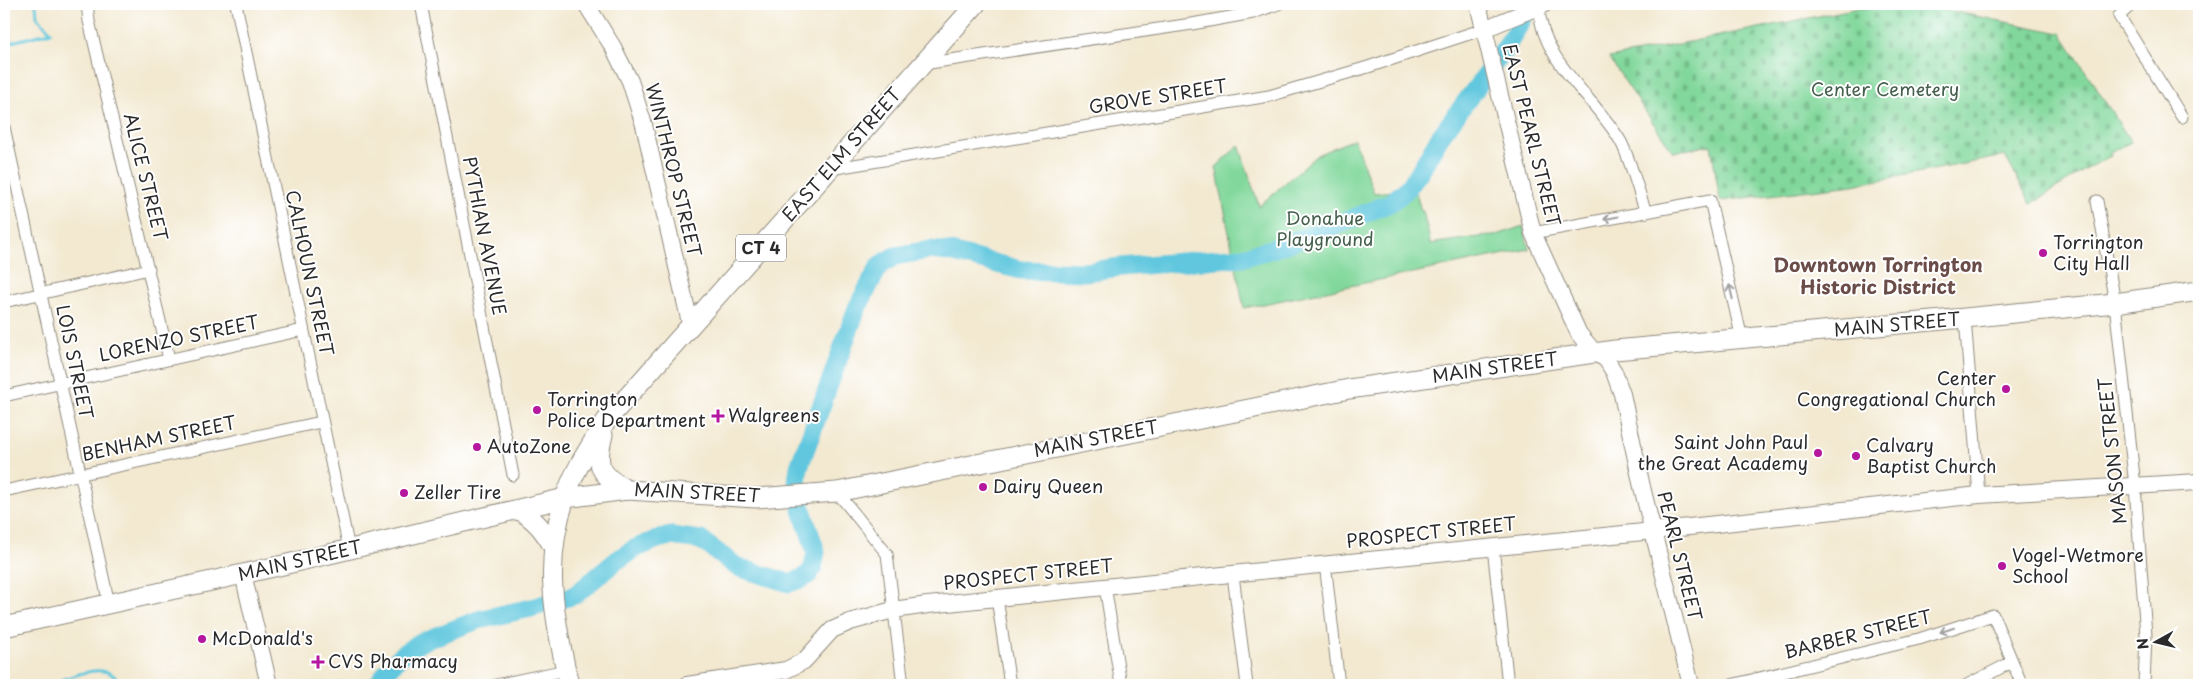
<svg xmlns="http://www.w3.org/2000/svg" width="2203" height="689" font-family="'Playpen Sans',sans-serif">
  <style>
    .cemetery { fill: url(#cemetery-stones); stroke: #568264 }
    .park { fill: #82d89c; stroke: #568264 }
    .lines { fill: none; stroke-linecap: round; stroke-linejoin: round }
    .stream { stroke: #61c7de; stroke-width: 3 }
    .river { stroke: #61c7de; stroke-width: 19 }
    .street-casing { stroke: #8f8a7e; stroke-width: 13 }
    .secondary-casing { stroke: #8f8a7e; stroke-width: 18 }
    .primary-casing { stroke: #8f8a7e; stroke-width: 21 }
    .street { stroke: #fff; stroke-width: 11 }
    .secondary { stroke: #fff; stroke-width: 16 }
    .primary { stroke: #fff; stroke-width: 19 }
    .oneway { stroke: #a0a0a0 }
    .poi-dot { fill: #b5179e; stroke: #fff; stroke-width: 2 }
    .labels { text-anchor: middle; stroke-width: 4; stroke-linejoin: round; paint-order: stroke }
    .shield { fill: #fff; stroke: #6b6b6b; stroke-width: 1 }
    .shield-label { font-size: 16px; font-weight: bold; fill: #2b2b2b }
    .park-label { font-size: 18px; fill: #455f4d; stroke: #fff }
    .street-label { font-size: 18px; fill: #2b2b2b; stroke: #fff }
    .poi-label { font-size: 18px; fill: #2b2b2b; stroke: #fff; text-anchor: start }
    .neighbourhood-label { font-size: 19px; font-weight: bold; fill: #6a4d49; stroke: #fff }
  </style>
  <defs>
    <pattern id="cemetery-stones" width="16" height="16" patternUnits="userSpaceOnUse" patternTransform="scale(1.25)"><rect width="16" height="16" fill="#82d89c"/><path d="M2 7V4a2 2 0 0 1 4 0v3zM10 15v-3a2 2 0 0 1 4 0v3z" fill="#70ba87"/></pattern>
  </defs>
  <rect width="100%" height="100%" fill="#fff"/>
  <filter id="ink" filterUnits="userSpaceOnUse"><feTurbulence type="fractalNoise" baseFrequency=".02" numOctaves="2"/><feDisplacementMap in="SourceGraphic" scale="10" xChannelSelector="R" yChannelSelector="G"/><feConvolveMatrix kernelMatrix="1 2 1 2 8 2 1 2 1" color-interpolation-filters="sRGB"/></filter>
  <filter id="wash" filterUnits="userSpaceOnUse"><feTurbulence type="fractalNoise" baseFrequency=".0096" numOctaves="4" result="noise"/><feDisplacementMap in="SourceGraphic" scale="20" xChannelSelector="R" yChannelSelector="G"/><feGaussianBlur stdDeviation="1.12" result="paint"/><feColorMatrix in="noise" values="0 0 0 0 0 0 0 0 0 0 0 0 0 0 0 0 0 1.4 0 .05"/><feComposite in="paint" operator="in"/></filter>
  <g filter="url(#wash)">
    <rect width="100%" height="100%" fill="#f3e9d1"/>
    <polygon class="cemetery" points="1878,4 1916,4 2061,33 2131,142 2110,153 2111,156 2091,166 2031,204 2005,156 1853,185 1720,201 1711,145 1673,152 1609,58"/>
    <polygon class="park" points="1354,139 1374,193 1415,189 1421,211 1423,211 1430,241 1429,244 1500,234 1523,226 1529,249 1244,308 1216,167 1239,145 1259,206 1317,155"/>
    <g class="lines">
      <g class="stream">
        <polyline points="4,44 51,32 37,17 36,4"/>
        <path d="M50,685C69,678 109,657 120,685"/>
      </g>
      <polyline class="river" points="377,685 392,665 404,653 421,642 478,620 531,608 575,595 616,561 634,549 658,539 671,536 701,540 737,567 789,583 803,578 809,574 813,567 816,552 802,510 797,481 799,467 857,308 880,265 895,256 930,250 950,252 1021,270 1085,272 1120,267 1243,257 1272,249 1325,230 1390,203 1405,191 1419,173 1439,138 1507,46 1531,4"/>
    </g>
  </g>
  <g filter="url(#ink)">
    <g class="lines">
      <defs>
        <g id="street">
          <polyline points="87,4 89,21 169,359"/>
          <polyline points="236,4 349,549"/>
          <polyline points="421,4 513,475"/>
          <polyline points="2132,4 2119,16 2182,117"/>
          <path d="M1539,6C1540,61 1596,98 1621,142C1631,161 1638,191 1646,212"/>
          <polyline points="923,64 1192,24 1253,13 1278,4"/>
          <polyline points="4,127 109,604"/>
          <polyline points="830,169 1269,96 1368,67 1484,29"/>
          <polyline points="2097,201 2115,303 2135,486 2146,635 2144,685"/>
          <polyline points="1533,233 1710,200 1742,339"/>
          <polyline points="4,302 149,269"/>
          <polyline points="1965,318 1979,495"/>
          <polyline points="4,396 303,330"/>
          <polyline points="4,491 321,422"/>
          <polyline points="837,492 887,554 903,685"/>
          <polyline points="1493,547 1508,685"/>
          <polyline points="1325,563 1339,685"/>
          <polyline points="1233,575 1247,685"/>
          <polyline points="1105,586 1121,685"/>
          <polyline points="997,598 1010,685"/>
          <polyline points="496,685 566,670"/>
          <polyline points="1731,685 1919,639 1993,615 2022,685"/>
          <polyline points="1967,685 2012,662"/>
        </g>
        <g id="secondary">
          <polyline points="586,4 613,47 630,81 644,125 691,327"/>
          <polyline points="1478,4 1533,233 1579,334 1595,353 1606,359 1614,372 1622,394 1642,487 1691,685"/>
          <polyline points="1484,29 1545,4"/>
          <polyline points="243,574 269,685"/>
          <polyline points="687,685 786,670 804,661 832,630 850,622 893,610 928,605 1653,531 1979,495 2199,482"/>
        </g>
        <g id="primary">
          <path d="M603,435C595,465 599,475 627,490"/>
          <path d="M519,510C535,519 544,531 553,546"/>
          <polyline points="4,627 283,565 565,498 627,490 756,498 837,492 1349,389 1615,350 1965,318 2115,303 2199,291"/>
          <path d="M569,685C555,618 542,565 565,498C574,470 591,445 606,421L976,4"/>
        </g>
      </defs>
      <use href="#street" class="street-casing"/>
      <use href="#secondary" class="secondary-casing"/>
      <use href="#primary" class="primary-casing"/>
      <use href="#street" class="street"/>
      <use href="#secondary" class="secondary"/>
      <use href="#primary" class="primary"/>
    </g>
    <defs><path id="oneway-shaft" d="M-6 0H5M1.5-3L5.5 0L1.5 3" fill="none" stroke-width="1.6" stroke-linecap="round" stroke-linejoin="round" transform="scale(1.25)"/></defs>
    <g class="oneway">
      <use href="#oneway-shaft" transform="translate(1611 218) rotate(169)"/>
      <use href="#oneway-shaft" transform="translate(1731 292) rotate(-103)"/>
      <use href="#oneway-shaft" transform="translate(1947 630) rotate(162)"/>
    </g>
  </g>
  <g class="poi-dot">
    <circle cx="2043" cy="253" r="5"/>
    <circle cx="2006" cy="389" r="5"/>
    <circle cx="537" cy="410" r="5"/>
    <path d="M715.5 408.5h5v5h5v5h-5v5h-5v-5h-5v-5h5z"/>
    <circle cx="477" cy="447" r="5"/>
    <circle cx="1818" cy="453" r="5"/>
    <circle cx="1856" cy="456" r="5"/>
    <circle cx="983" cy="487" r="5"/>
    <circle cx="404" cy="493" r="5"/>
    <circle cx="2002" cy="566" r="5"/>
    <circle cx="202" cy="639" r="5"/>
    <path d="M315.5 654.5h5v5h5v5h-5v5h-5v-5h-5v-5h5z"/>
  </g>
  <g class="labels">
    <rect class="shield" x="736" y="234.5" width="50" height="27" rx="4"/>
    <g class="shield-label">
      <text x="761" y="254">CT 4</text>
    </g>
    <g class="park-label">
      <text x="1885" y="96">Center Cemetery</text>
      <text x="1325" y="225">Donahue<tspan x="1325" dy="21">Playground</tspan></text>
    </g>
    <g class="street-label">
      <text transform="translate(1158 97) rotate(-9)" y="6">GROVE STREET</text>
      <text transform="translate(1531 135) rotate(76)" y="6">EAST PEARL STREET</text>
      <text transform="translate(842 155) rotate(-49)" y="6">EAST ELM STREET</text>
      <text transform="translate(673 170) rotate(76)" y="6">WINTHROP STREET</text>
      <text transform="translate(145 177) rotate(76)" y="6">ALICE STREET</text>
      <text transform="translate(484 236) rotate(79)" y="6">PYTHIAN AVENUE</text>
      <text transform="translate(309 273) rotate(78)" y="6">CALHOUN STREET</text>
      <text transform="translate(1897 325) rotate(-5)" y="6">MAIN STREET</text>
      <text transform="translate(179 339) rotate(-12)" y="6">LORENZO STREET</text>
      <text transform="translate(74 362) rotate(78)" y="6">LOIS STREET</text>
      <text transform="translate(1495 368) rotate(-8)" y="6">MAIN STREET</text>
      <text transform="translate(159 439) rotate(-12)" y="6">BENHAM STREET</text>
      <text transform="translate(1096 439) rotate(-11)" y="6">MAIN STREET</text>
      <text transform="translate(2113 451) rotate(-96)" y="6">MASON STREET</text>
      <text transform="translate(697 493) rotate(3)" y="6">MAIN STREET</text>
      <text transform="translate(1431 533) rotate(-6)" y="6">PROSPECT STREET</text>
      <text transform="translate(1679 556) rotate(76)" y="6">PEARL STREET</text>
      <text transform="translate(300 561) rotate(-13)" y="6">MAIN STREET</text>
      <text transform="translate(1028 575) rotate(-6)" y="6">PROSPECT STREET</text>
      <text transform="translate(1858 635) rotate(-14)" y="6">BARBER STREET</text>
    </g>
    <g class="poi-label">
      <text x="2053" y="249">Torrington<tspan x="2053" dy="21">City Hall</tspan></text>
      <text x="1996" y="385" text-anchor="end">Center<tspan x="1996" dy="21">Congregational Church</tspan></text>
      <text x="547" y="406">Torrington<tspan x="547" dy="21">Police Department</tspan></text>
      <text x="728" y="422">Walgreens</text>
      <text x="1808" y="449" text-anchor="end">Saint John Paul<tspan x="1808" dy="21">the Great Academy</tspan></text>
      <text x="1866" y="452">Calvary<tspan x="1866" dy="21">Baptist Church</tspan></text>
      <text x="487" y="453">AutoZone</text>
      <text x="993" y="493">Dairy Queen</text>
      <text x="414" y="499">Zeller Tire</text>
      <text x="2012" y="562">Vogel-Wetmore<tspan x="2012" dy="21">School</tspan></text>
      <text x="212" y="645">McDonald's</text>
      <text x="328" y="668">CVS Pharmacy</text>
    </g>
    <g class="neighbourhood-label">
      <text x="1878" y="272">Downtown Torrington<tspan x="1878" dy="22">Historic District</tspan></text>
    </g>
  </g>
  <rect width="2203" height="689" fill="none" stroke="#fff" stroke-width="20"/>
  <g transform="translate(2156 642) rotate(262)" stroke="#ffffff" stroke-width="4" paint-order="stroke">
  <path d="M0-4L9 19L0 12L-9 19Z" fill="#2b2b2b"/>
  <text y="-8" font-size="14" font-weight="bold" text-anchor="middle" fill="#2b2b2b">N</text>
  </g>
</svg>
